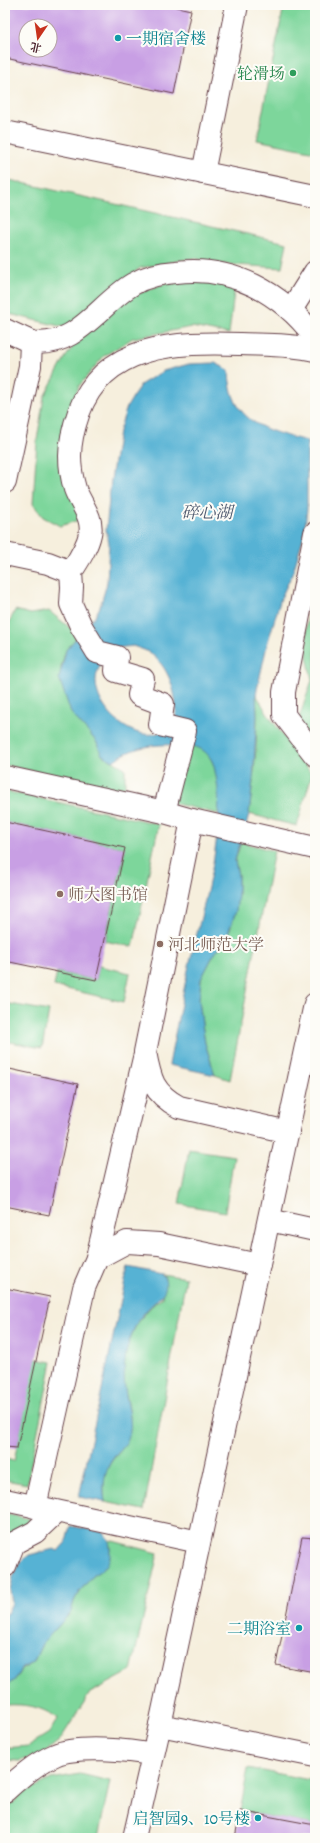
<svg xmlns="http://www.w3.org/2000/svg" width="320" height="1843" font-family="Alegreya,'Noto Serif SC',serif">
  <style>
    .green { fill: #7dd69b; stroke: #647a63 }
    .water { fill: #56b2d4; stroke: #506880; fill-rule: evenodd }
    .building { fill: #c89fe4; fill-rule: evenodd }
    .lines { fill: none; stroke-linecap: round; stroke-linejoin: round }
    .minor-casing { stroke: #643e46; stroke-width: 24 }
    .minor { stroke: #fff; stroke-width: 22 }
    .culture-dot { fill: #0f9aa8; stroke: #fdfcf7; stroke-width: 1.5 }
    .leisure-dot { fill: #2e9e5b; stroke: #fdfcf7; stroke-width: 1.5 }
    .education-dot { fill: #8d6e63; stroke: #fdfcf7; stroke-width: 1.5 }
    .labels { text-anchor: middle; stroke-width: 4; stroke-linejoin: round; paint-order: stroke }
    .culture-label { font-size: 16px; fill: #0d838f; stroke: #fdfcf7; text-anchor: end }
    .leisure-label { font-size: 16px; fill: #27864d; stroke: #fdfcf7; text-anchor: end }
    .education-label { font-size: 16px; fill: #785e54; stroke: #fdfcf7; text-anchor: start }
    .water-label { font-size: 17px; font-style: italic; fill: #4f5a6f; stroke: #fdfcf7 }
  </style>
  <rect width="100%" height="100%" fill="#fdfcf7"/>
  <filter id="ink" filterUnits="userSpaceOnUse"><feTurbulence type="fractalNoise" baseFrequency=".025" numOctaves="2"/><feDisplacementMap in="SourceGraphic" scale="8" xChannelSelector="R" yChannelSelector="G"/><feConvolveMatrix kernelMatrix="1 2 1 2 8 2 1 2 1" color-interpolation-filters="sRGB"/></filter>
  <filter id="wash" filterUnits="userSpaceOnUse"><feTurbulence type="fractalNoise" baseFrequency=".012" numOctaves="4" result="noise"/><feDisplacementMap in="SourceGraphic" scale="16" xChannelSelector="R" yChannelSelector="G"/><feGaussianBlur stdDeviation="0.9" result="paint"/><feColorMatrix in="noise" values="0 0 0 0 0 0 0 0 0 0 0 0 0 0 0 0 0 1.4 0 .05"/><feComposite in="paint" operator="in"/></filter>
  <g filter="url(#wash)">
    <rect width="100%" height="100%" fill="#f6efdd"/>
    <g class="green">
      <polygon points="284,5 315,5 315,152 257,140"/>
      <polygon points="5,179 287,243 282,268 221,264 193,258 140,268 115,288 72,329 5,313"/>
      <polygon points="208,279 235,285 229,334 192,327 133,338 104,356 79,386 67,417 82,519 60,526 43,517 33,504 37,440 44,397 65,358 81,335 120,301 173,280"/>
      <polygon points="315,579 315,745 297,724 312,680 307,656 306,629"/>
      <polygon points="15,610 31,614 49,611 79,635 66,650 61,667 62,686 82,724 96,741 102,755 125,768 125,792 5,765 5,632"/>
      <path d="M256,694L268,715L312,774L297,826L249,814C254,775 259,734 256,694Z"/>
      <path d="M188,745C194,746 201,747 205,751C220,766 219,794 218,814L160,800Z"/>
      <polygon points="5,791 159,824 133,947 105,941 125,848 5,822"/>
      <polygon points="241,842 274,851 230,1080 215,1075 205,1043 202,1024 199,1000 201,979 213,956 226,939 233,921 238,895 238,875 235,861"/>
      <polygon points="99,966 130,973 124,1002 54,986 57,972 96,980"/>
      <polygon points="5,1003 49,1011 42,1048 5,1041"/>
      <polygon points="189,1149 234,1156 225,1212 179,1204"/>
      <path d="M162,1274L186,1278L144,1510L105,1502C102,1486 104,1468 116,1456C123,1448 127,1443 129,1433C132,1418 128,1404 125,1390C119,1356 132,1318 162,1298L165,1277Z"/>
      <polygon points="35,1359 52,1362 27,1484 5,1480 5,1459 14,1461"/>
      <polygon points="5,1514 31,1519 5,1539"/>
      <path d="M109,1540L158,1553L131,1671L90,1693L60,1740L43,1754L19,1761L5,1760V1748L28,1746L49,1733L58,1718C39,1706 27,1704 5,1705V1685L14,1681L21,1670L33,1663L42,1644L71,1612L74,1601L79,1592L92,1577L107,1565L110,1548Z"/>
      <polygon points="248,1768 315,1781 315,1825 240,1811"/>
      <polygon points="80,1774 110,1781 98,1838 5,1838 5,1812 21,1794 51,1779"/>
    </g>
    <g class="water">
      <path d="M215,363L229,370C230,422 264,430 307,441V509L304,535L293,572L281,598L267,645L256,694L257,716L253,780L249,814L243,839L238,848L235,861L238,875V895L236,911L226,939L213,956L201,979L199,1000L202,1024L205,1043L215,1075L169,1065C175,1034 181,1002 188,970C201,912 227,835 216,776C215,771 214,765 212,761C204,746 192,745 176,745C153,744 132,747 113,761L102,755L96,741L71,713L59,678L66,650L95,616L100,607L107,583L109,543L106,530L111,480L119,431L127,407L140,385L163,371L189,364ZM133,646C138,648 146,650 150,653C169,667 177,693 176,716C172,720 168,726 164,730C133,751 72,692 106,658C108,656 111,651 114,649C119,647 127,647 133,646Z"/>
      <path d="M128,1267L162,1274C174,1291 155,1300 146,1311C128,1331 122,1361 125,1388C127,1406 135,1424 127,1442C124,1448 119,1451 115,1456C104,1469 102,1486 105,1502L79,1497Z"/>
      <polygon points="70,1526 103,1532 109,1540 110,1548 110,1558 107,1565 92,1577 79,1592 74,1601 71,1612 42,1644 33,1663 21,1669 14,1681 5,1685 5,1617 12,1603 10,1591 13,1577 21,1562 29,1555 54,1549 58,1551 66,1542"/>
    </g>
    <g id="blocks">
      <g class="building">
        <path d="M5,5H168L191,10L174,94L5,58ZM26,26H50V50H26Z"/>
        <polygon points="5,822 125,848 96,980 5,961"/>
        <polygon points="5,1068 78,1084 49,1215 5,1206"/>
        <polygon points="5,1288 50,1297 17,1448 5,1447"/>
        <polygon points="302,1537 315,1538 315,1672 276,1665"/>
        <polygon points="240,1811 315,1825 315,1838 235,1838"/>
      </g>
    </g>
  </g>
  <g filter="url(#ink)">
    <use href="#blocks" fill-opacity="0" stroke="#643e46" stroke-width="1"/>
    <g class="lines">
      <defs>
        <g id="minor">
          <polyline points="5,132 315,196"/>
          <polyline points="203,173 237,5"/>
          <polyline points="291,310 315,272"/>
          <polyline points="5,330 31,342 30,366 5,482"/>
          <path d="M31,342C76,349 99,304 133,284C146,276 161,273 176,272C232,265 282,293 315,337"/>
          <polyline points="315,533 284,692 284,715 315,755"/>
          <polyline points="5,554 48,563 71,572 72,587 71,604 81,626 97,652 117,657 116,671 143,679 139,695 163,704 160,725 185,731 164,812"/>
          <path d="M71,572C78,561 87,548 90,534C94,518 80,503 75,489C72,479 70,466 70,456C70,441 74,426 79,412C104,343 178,342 240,344C265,345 290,344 315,350"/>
          <polyline points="5,777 164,812 192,820 315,848"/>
          <path d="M192,820L145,1052C150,1079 153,1093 179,1107L288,1132"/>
          <polyline points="269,1220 315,1230"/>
          <polyline points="97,1258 144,1058"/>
          <polyline points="5,1500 199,1542"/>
          <polyline points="35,1507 84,1288 97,1258 127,1242 159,1244 259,1265"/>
          <polyline points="5,1566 14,1543 35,1532 56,1512"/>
          <polyline points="160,1725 315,1756"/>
          <path d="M5,1791C20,1777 36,1763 55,1755C76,1745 130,1750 153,1755"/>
          <polyline points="134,1838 160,1725 315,1004"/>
        </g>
      </defs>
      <use href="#minor" class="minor-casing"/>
      <use href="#minor" class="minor"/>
    </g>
  </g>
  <g class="culture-dot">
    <circle cx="118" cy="38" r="4"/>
    <circle cx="299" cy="1628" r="4"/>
    <circle cx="258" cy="1818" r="4"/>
  </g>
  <circle class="leisure-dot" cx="293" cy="73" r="4"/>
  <g class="education-dot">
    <circle cx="60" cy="894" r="4"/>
    <circle cx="160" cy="944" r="4"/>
  </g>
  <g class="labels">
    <g class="culture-label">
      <text x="126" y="44" text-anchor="start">一期宿舍楼</text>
      <text x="291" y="1634">二期浴室</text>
      <text x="250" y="1824">启智园9、10号楼</text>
    </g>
    <g class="leisure-label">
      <text x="285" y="79">轮滑场</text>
    </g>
    <g class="education-label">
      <text x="68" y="900">师大图书馆</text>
      <text x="168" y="950">河北师范大学</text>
    </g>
    <g class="water-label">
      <text x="207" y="518">碎心湖</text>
    </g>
  </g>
  <rect width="320" height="1843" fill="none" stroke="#fdfcf7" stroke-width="20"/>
  <g transform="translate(38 38) rotate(193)"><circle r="19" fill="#fdfcf7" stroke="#b5a4a5"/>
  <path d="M0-3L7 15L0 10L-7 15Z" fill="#c8321e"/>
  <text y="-6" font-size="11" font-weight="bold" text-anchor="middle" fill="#4a1f2b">北</text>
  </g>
</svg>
